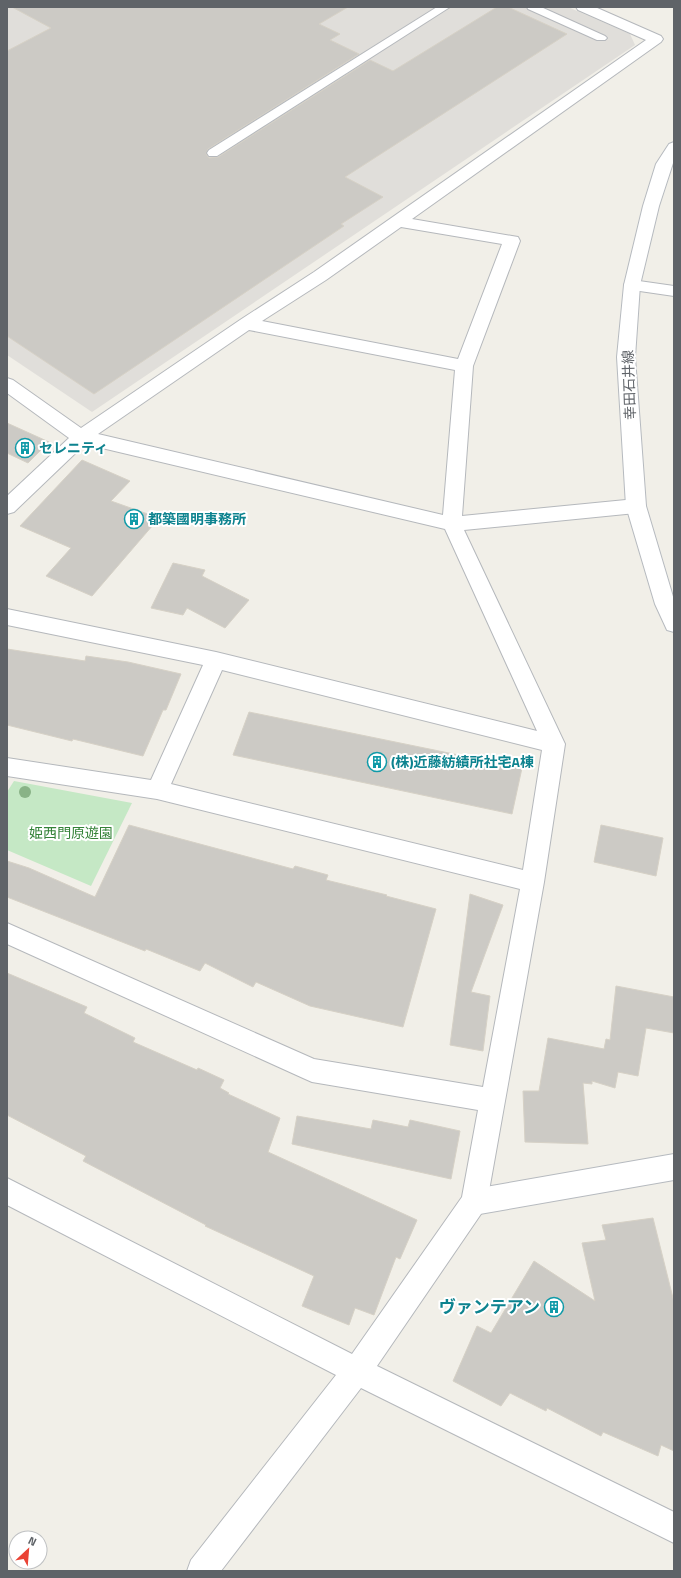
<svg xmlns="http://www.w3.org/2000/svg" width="681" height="1578" font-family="'Titillium Web','Noto Sans JP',sans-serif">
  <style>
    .industrial { fill: #e0deda }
    .green { fill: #c5e8c5 }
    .building { fill: #cccac5; stroke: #d6d1c6 }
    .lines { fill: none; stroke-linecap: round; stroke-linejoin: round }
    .lane-casing { stroke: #b5b8bc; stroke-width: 2 }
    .street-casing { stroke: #b5b8bc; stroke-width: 2 }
    .secondary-casing { stroke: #b6babf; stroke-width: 2 }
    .lane { fill: #fff; fill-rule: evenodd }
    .street { fill: #fff; fill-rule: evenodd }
    .secondary { fill: #fff; fill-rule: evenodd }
    .tree { fill: #89b387 }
    .labels { text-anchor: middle; stroke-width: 4; stroke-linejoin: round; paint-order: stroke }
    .street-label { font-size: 14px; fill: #5f6368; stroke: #fff }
    .culture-label { font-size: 14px; font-weight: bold; fill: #0d838f; stroke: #fff; text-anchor: start }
    .park-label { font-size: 14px; fill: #348238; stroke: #fff }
    .near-culture-label { font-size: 17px; font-weight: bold; fill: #0d838f; stroke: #fff; text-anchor: end }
  </style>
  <rect width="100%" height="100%" fill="#f1efe8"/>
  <polygon class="industrial" points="7,7 568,7 630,34 635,45 92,412 7,355"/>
  <polygon class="green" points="14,781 132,803 91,886 7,850 7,792"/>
  <g class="building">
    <polygon points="12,7 348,7 319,24 340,34 330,40 359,54 208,149 206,154 209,158 218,157 370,60 393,71 497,7 508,7 567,34 345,177 383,197 341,224 344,226 94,394 7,336 7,51 51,28"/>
    <polygon points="7,423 49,442 28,463 7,453"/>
    <polygon points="82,460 130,481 111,501 159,518 92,596 46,576 71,548 20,526"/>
    <polygon points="173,563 205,570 202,576 249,600 225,628 187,608 183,615 151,608"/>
    <polygon points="7,649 85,661 86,656 128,662 181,674 166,710 163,710 143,756 73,739 72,741 7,725"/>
    <polygon points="249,712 522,768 512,814 233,755"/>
    <polygon points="129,825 293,869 295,866 328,875 326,880 387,895 386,896 436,909 403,1027 310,1006 256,982 253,987 205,963 200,971 146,949 145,951 7,897 7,861 29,868 95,897"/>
    <polygon points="601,825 663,838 656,876 594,862"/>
    <polygon points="470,894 503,905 471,992 490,996 483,1051 450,1045"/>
    <polygon points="7,973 87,1007 84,1013 135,1038 133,1042 197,1070 198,1068 224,1080 220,1088 229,1093 228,1094 280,1118 268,1152 417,1220 400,1259 396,1257 374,1315 355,1308 349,1325 302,1306 314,1276 205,1226 206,1225 83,1161 86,1156 7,1115"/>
    <polygon points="616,986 674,997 674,1033 646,1028 638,1076 618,1072 615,1088 592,1081 592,1084 583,1083 588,1144 525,1142 523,1091 539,1091 548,1038 604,1049 606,1039 610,1040"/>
    <polygon points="297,1116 371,1129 373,1120 408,1127 410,1120 460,1131 451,1179 292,1144"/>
    <polygon points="653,1218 674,1302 674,1451 661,1445 658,1456 603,1432 601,1436 547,1408 546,1411 510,1393 501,1406 453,1381 477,1326 491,1333 534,1261 595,1301 582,1243 606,1240 602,1225"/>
  </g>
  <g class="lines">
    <defs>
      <g id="lane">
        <polygon points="437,7 450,7 217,156 209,156 207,153 209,150"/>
        <polygon points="527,7 541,7 605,36 607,38 605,40 597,40 528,9"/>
      </g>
      <g id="street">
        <path d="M576,7H595L661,36L663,39L661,42L412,219L512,236L518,237L520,241L473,366L462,516L636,499L643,501L646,506L643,511L636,513L464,530L565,744L544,882L487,1202L483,1211L377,1366L674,1512V1543L361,1388L221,1571H187L191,1560L336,1375L7,1205V1178L352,1354L462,1197L478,1110L312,1082L303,1078L7,944V923L314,1059L483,1087L520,889L157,799L7,776V758L151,780L203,665L7,625V609L216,652L537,731L445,529L85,444L14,512L7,514V496L69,438L7,393V378L13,380L81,428L240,320L314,272L646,40L578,10ZM401,227L502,244L458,359L262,321L326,280ZM249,330L455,370L443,515L98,434ZM222,670L542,750L523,870L171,784Z"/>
        <polygon points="632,280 674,286 674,296 626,289 624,285 626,281"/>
      </g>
      <g id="secondary">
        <polygon points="674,142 674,160 659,206 640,285 635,357 646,506 674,600 674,632 667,630 655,604 626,506 617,357 624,285 643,206 656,164 669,144"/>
        <polygon points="674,1154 674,1180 474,1215 465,1211 461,1202 465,1193 474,1189"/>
      </g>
    </defs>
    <use href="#lane" class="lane-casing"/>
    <use href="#street" class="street-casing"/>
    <use href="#secondary" class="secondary-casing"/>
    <use href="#lane" class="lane"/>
    <use href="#street" class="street"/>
    <use href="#secondary" class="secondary"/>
  </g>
  <circle class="tree" cx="25" cy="792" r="6"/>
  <defs>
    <symbol id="building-ring" viewBox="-11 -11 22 22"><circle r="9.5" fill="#fff" stroke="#0f9aa8" stroke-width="1.5"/><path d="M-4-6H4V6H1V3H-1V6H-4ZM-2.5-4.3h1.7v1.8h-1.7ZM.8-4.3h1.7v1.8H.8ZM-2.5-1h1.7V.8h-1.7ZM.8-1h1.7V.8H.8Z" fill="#0f9aa8"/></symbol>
  </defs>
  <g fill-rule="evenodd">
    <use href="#building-ring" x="14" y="437" width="22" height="22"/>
    <use href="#building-ring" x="123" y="508" width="22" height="22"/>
    <use href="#building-ring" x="366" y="751" width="22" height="22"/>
    <use href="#building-ring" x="543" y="1296" width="22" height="22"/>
  </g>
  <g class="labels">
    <g class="street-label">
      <text transform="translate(629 385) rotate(-92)" y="5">幸田石井線</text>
    </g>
    <g class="culture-label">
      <text x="39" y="453">セレニティ</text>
      <text x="148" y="524">都築國明事務所</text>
      <text x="391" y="767">(株)近藤紡績所社宅A棟</text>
    </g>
    <g class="park-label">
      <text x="71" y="838">姫西門原遊園</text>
    </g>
    <g class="near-culture-label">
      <text x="540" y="1313">ヴァンテアン</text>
    </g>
  </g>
  <rect width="681" height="1578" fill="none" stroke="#5f6368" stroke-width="16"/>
  <g transform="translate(28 1550) rotate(26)"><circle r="19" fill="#ffffff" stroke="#bfc1c3"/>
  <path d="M0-3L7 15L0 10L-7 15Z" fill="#ea4335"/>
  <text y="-6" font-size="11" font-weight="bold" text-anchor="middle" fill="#5f6368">N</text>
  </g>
</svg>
